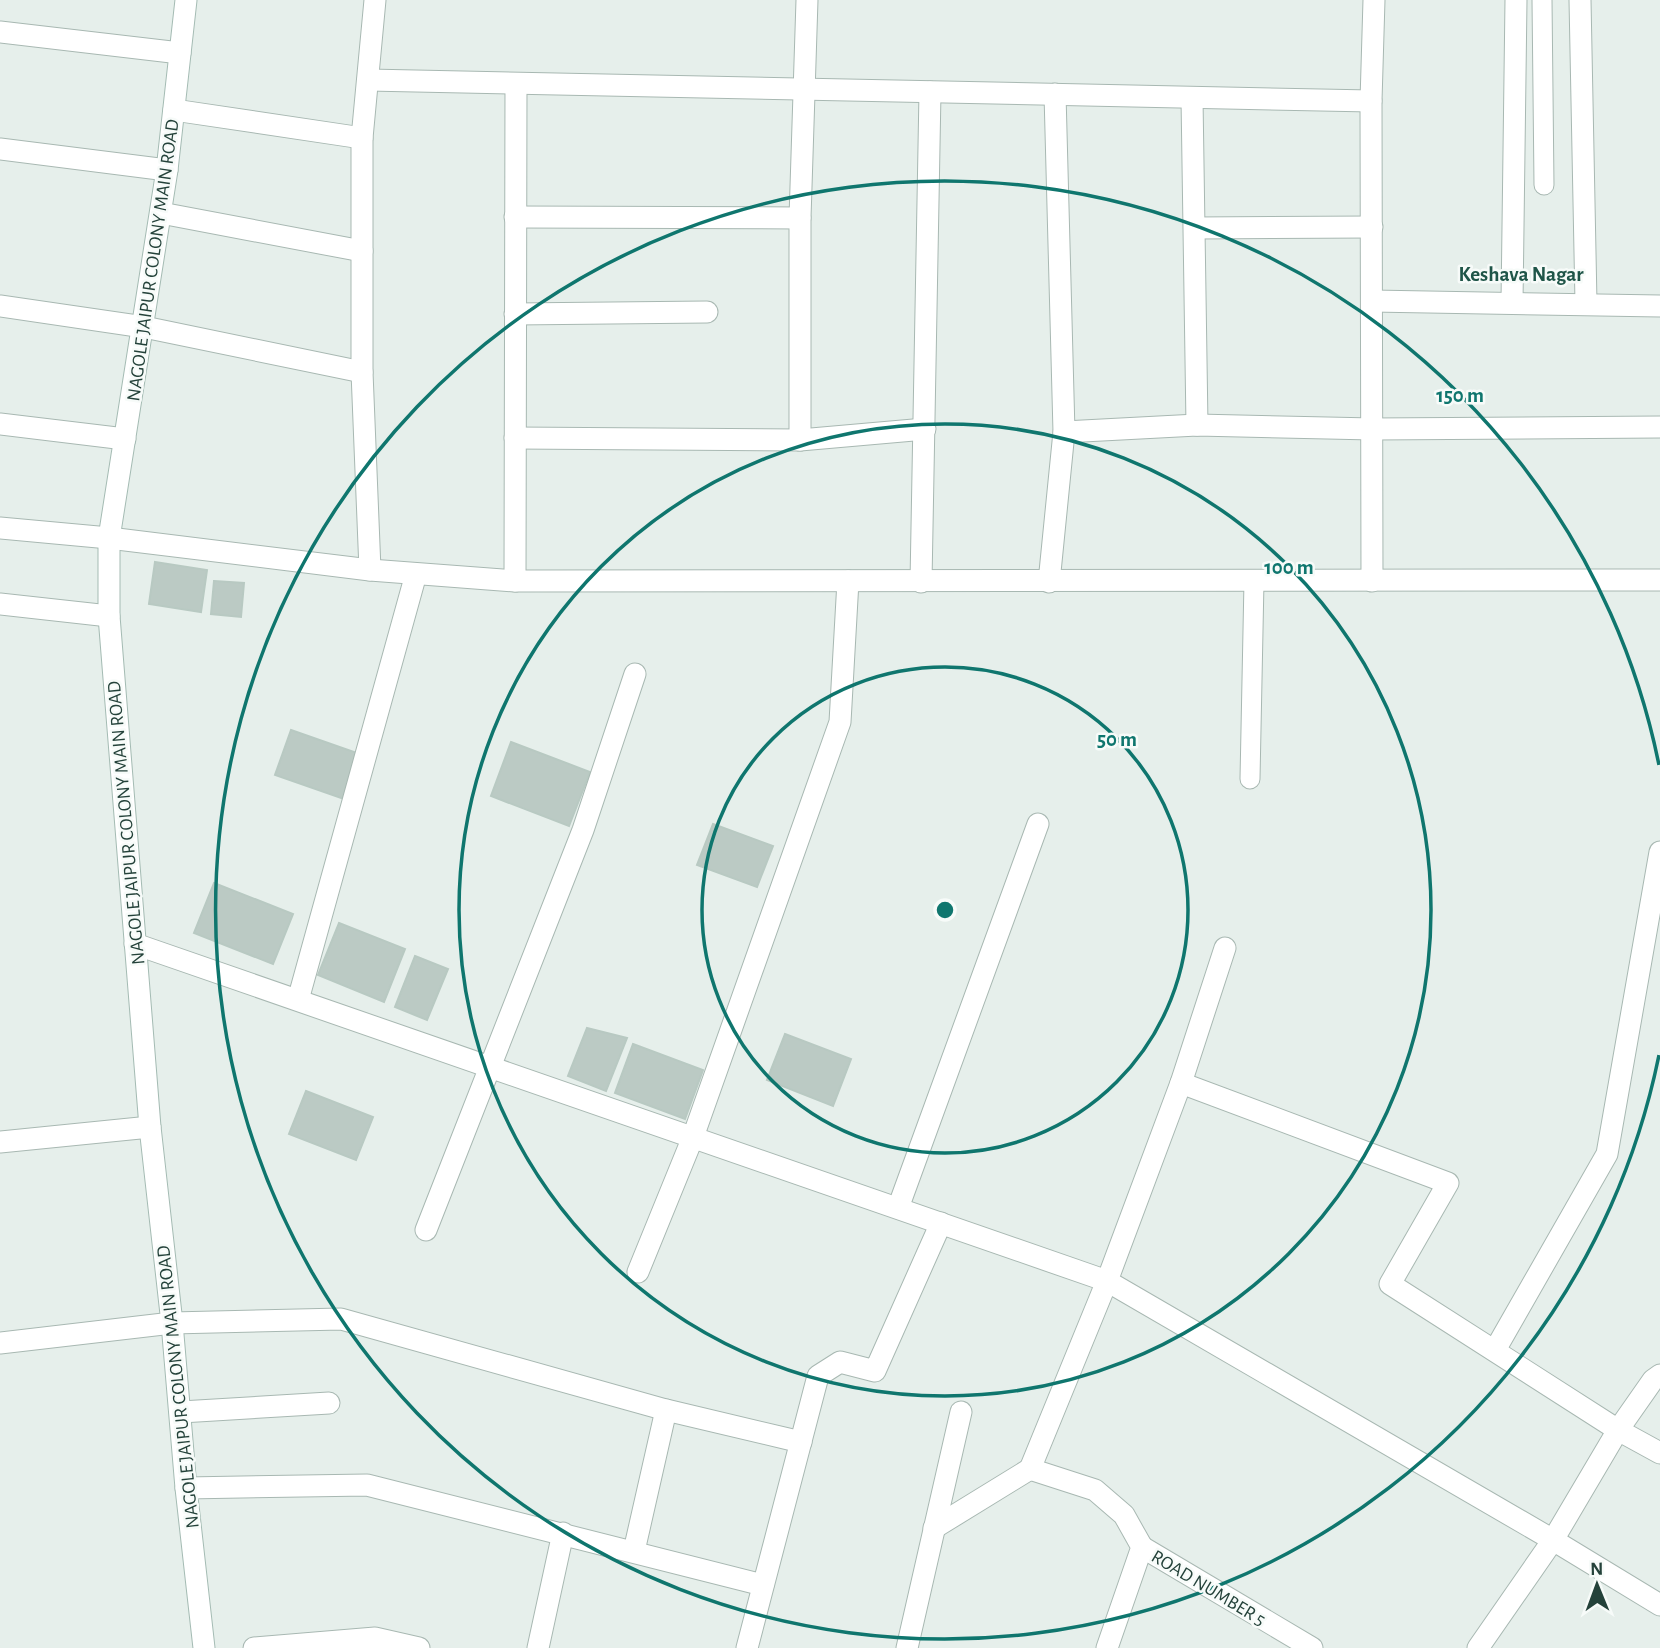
<svg xmlns="http://www.w3.org/2000/svg" width="1660" height="1648" font-family="'Alegreya Sans',sans-serif">
  <style>
    .building { fill: #bbcac4; stroke: #b8c9c2; stroke-width: 2 }
    .lines { fill: none; stroke-linecap: round; stroke-linejoin: round }
    .lane-casing { stroke: #a8b8b2; stroke-width: 21 }
    .street-casing { stroke: #a8b8b2; stroke-width: 23 }
    .secondary-casing { stroke: #a4bbb3; stroke-width: 23 }
    .lane { stroke: #fff; stroke-width: 19 }
    .street { stroke: #fff; stroke-width: 21 }
    .secondary { stroke: #fff; stroke-width: 21 }
    .ring { fill: none; stroke: #0f766e; stroke-width: 3.5 }
    .labels { text-anchor: middle; stroke-width: 5; stroke-linejoin: round; paint-order: stroke }
    .street-label { font-size: 19px; fill: #24423a; stroke: #f7fbf9 }
    .neighbourhood-label { font-size: 21px; font-weight: bold; fill: #1f5548; stroke: #f7fbf9 }
    .centre { fill: #0f766e; stroke: #f7fbf9; stroke-width: 3.5 }
    .ring-label { font-size: 21px; text-anchor: middle; font-weight: bold; fill: #0f766e; stroke: #f7fbf9; stroke-width: 5; stroke-linejoin: round; paint-order: stroke }
  </style>
  <rect width="100%" height="100%" fill="#e6efeb"/>
  <g class="building">
    <polygon points="155,562 207,570 201,612 149,604"/>
    <polygon points="214,581 244,583 241,617 211,614"/>
    <polygon points="291,730 360,754 344,799 275,775"/>
    <polygon points="511,742 590,772 569,826 491,796"/>
    <polygon points="713,824 773,846 757,887 697,865"/>
    <polygon points="214,883 293,914 273,964 194,933"/>
    <polygon points="339,923 405,949 384,1002 318,975"/>
    <polygon points="415,956 448,969 427,1020 395,1007"/>
    <polygon points="587,1028 627,1038 606,1091 568,1076"/>
    <polygon points="785,1034 851,1059 833,1106 767,1080"/>
    <polygon points="633,1044 703,1070 685,1119 615,1093"/>
    <polygon points="306,1091 373,1117 356,1160 289,1134"/>
  </g>
  <g class="lines">
    <defs>
      <g id="lane">
        <polyline points="1542,0 1544,185"/>
        <polyline points="1250,779 1254,581"/>
      </g>
      <g id="street">
        <polyline points="1580,0 1586,303"/>
        <polyline points="0,32 180,53"/>
        <polyline points="368,80 1371,101"/>
        <polyline points="1192,98 1197,425"/>
        <polyline points="174,110 362,138"/>
        <polyline points="0,149 167,170"/>
        <polyline points="161,213 362,251"/>
        <polyline points="515,217 800,218"/>
        <polyline points="1195,228 1372,227"/>
        <polyline points="1372,301 1660,306"/>
        <polyline points="1512,302 1516,0"/>
        <polyline points="0,306 144,327 362,372"/>
        <polyline points="515,314 707,312"/>
        <polyline points="0,424 125,439"/>
        <polyline points="1064,432 1197,425 1373,429 1660,427"/>
        <polyline points="515,438 800,440 925,429"/>
        <polyline points="800,440 800,218 807,0"/>
        <polyline points="0,528 109,538 370,570 515,581 1660,580"/>
        <polyline points="370,570 362,372 362,138 375,0"/>
        <polyline points="515,581 516,84"/>
        <polyline points="1372,581 1371,101 1374,0"/>
        <polyline points="921,582 930,92"/>
        <polyline points="1049,582 1064,432 1055,94"/>
        <polyline points="0,604 109,616"/>
        <polyline points="135,944 1107,1281 1553,1540 1660,1605"/>
        <polyline points="298,1000 416,574"/>
        <polyline points="1181,1083 1448,1183 1390,1284 1618,1430 1660,1453"/>
        <polyline points="0,1142 150,1127"/>
        <polyline points="898,1208 1038,824"/>
        <polyline points="426,1230 583,830 635,674"/>
        <polyline points="638,1272 693,1137 840,722 848,581"/>
        <polyline points="0,1343 172,1323 341,1319 666,1410 801,1442"/>
        <polyline points="1495,1350 1607,1154 1660,852"/>
        <polyline points="181,1412 329,1403"/>
        <polyline points="1030,1469 1107,1281 1181,1083 1225,948"/>
        <polyline points="186,1488 367,1485 763,1585"/>
        <polyline points="934,1528 1030,1469 1095,1490 1124,1515 1142,1547 1107,1648"/>
        <polyline points="1142,1547 1312,1648"/>
        <polyline points="634,1551 666,1410"/>
        <polyline points="254,1648 375,1638 419,1648"/>
        <polyline points="538,1648 563,1533"/>
        <polyline points="747,1648 818,1376 840,1362 875,1371 941,1223"/>
        <polyline points="907,1648 961,1412"/>
        <polyline points="1478,1648 1553,1540 1618,1430 1653,1380 1660,1375"/>
      </g>
      <polyline id="secondary" points="186,0 167,170 109,538 109,616 150,1127 172,1323 186,1488 204,1648"/>
    </defs>
    <use href="#lane" class="lane-casing"/>
    <use href="#street" class="street-casing"/>
    <use href="#secondary" class="secondary-casing"/>
    <use href="#lane" class="lane"/>
    <use href="#street" class="street"/>
    <use href="#secondary" class="secondary"/>
  </g>
  <g class="ring">
    <circle cx="945" cy="910" r="243"/>
    <circle cx="945" cy="910" r="486"/>
    <path d="M1659 1055A729 729 0 1 1 1659 765"/>
  </g>
  <g class="labels">
    <g class="street-label">
      <text transform="translate(152 260) rotate(-82)" y="7">NAGOLE JAIPUR COLONY MAIN ROAD</text>
      <text transform="translate(125 823) rotate(-95)" y="7">NAGOLE JAIPUR COLONY MAIN ROAD</text>
      <text transform="translate(177 1387) rotate(-96)" y="7">NAGOLE JAIPUR COLONY MAIN ROAD</text>
      <text transform="translate(1209 1587) rotate(31)" y="7">ROAD NUMBER 5</text>
    </g>
    <g class="neighbourhood-label">
      <text x="1521" y="281">Keshava Nagar</text>
    </g>
  </g>
  <circle cx="945" cy="910" r="10" class="centre"/>
  <g class="ring-label">
    <text x="1460" y="402">150 m</text>
    <text x="1289" y="574">100 m</text>
    <text x="1117" y="746">50 m</text>
  </g>
  <g transform="translate(1597 1585) rotate(359)" stroke="#f7fbf9" stroke-width="5" paint-order="stroke">
  <path d="M0-5L12 26L0 18L-12 26Z" fill="#24423a"/>
  <text y="-10" font-size="19" font-weight="bold" text-anchor="middle" fill="#24423a">N</text>
  </g>
</svg>
